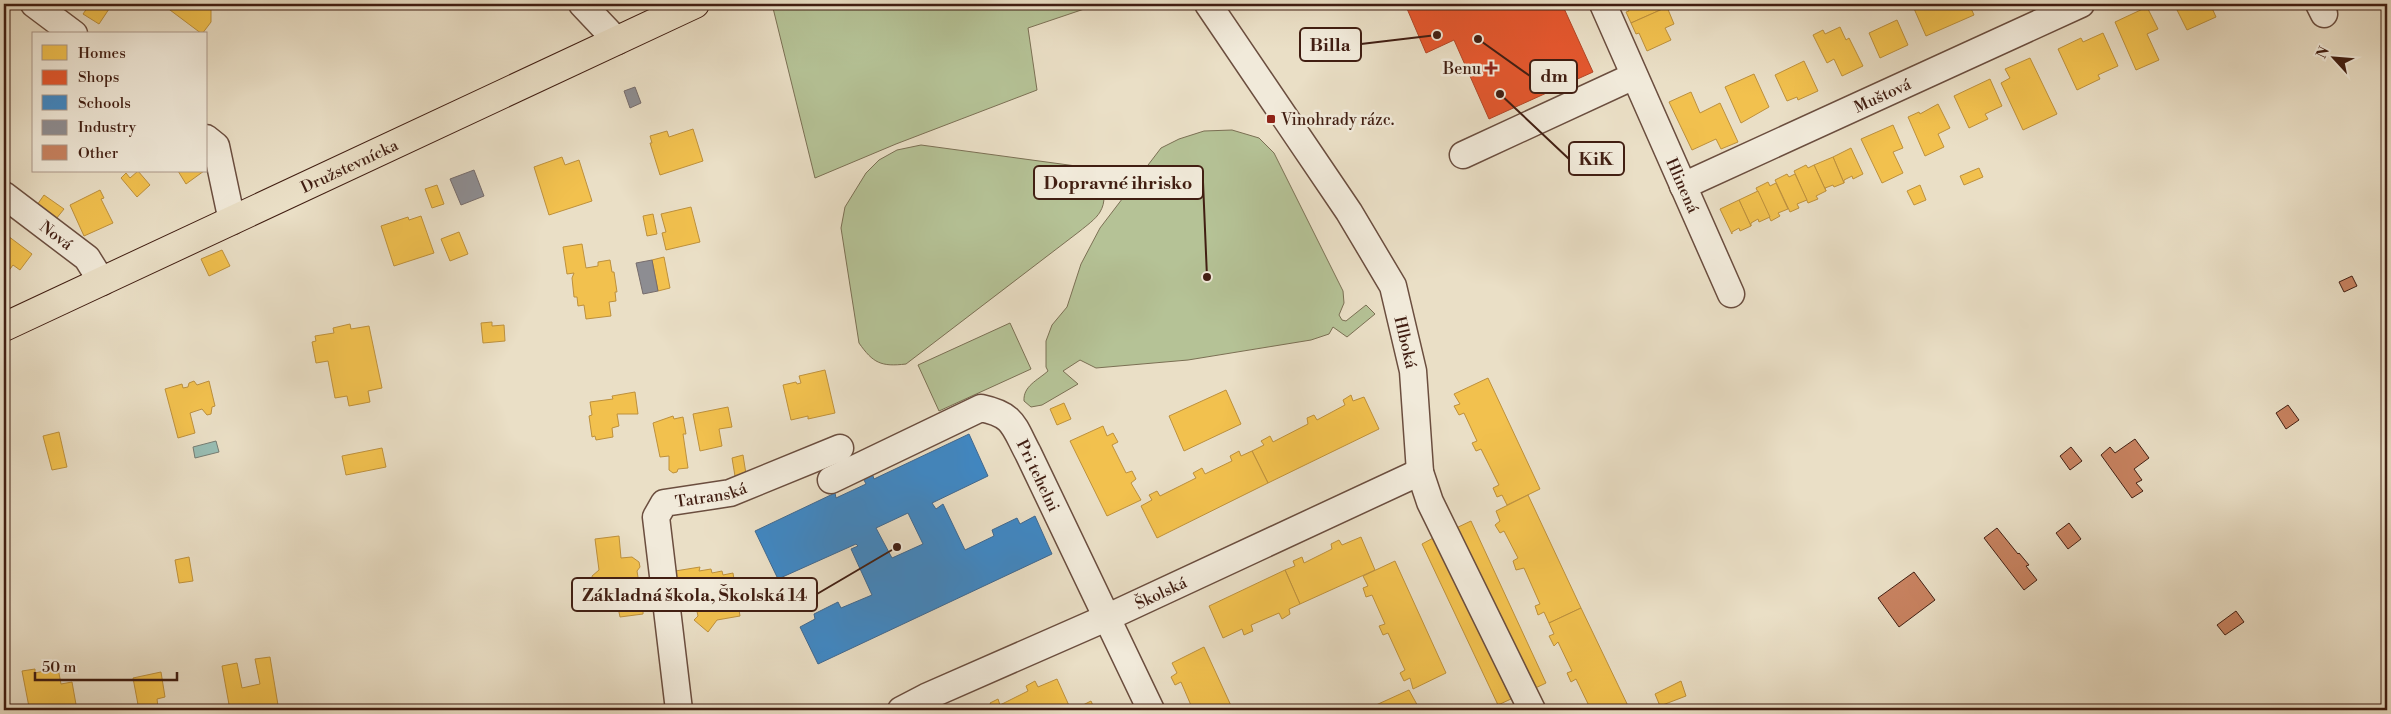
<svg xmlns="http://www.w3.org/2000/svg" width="2391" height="714" font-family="'Libre Bodoni',serif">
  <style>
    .green { fill: #b5c296; stroke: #7b7054 }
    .water { fill: #98bdb3; stroke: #757d73 }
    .homes { fill: #f2c14e; stroke: #bd903c }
    .shops { fill: #e4572e; stroke: #b34626 }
    .schools { fill: #3f88c5; stroke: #40688f; fill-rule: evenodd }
    .industry { fill: #8d8d92; stroke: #766c6c }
    .building { fill: #c88260; stroke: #411e12 }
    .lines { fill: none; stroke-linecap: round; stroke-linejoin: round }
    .minor-casing { stroke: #6b4e3f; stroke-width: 29 }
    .major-casing { stroke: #411e12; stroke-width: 30 }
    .minor { stroke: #f1eada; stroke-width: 26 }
    .major { stroke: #eadfc6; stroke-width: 28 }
    .poi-dot { fill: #8f2418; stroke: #f1eada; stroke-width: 2 }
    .labels { text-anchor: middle; stroke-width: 5; stroke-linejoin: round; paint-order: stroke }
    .poi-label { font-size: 16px; fill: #411e12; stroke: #f1eada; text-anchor: end }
    .street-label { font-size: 16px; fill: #411e12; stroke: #f1eada }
    .leader { fill: none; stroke: #411e12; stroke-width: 2 }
    .callout-dot { fill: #411e12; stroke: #f1eada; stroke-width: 2 }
    .callout { fill: #f1eada; stroke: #411e12; stroke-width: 2 }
    .callout-label { font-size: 18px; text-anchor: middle; font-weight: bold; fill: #411e12 }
  </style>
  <rect width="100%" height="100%" fill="#eadfc6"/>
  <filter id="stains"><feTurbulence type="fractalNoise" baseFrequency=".004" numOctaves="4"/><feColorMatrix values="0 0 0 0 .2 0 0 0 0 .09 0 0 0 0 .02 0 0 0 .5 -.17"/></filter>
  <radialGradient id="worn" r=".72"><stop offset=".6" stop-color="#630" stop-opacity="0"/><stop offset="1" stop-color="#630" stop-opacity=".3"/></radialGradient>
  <g class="green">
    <polygon points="772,4 1099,4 1028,28 1037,90 896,144 815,178"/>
    <path d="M1232,130L1259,138L1274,153L1343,291L1344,303L1339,315L1342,320L1346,321L1366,305L1375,314L1347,337L1333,327L1329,334L1311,340L1188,360L1096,368L1080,360L1063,371L1078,384L1042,405L1031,407L1024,401C1023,386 1038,380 1048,371L1046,367V341L1052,325L1067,307L1081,264L1100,228L1161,148L1179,139L1204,131Z"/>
    <path d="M921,145L1076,166C1094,173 1112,192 1100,212C1096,219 1086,226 1080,231L906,364C881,367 873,363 859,343L841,228L845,207L866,173L879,160L897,150Z"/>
    <polygon points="1010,323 1031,369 939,411 918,365"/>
  </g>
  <polygon class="water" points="216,441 219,452 195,458 193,447"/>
  <g class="homes">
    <polygon points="90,4 107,4 111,6 99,24 83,14"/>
    <polygon points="162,4 206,4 211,8 211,22 202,34"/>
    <polygon points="1626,4 1665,4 1667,7 1631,23 1626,12 1629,11"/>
    <polygon points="1912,4 1969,4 1974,15 1926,36"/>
    <polygon points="2174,4 2221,4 2212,8 2216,17 2187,30"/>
    <polygon points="1667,7 1674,24 1665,28 1671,40 1647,51 1639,33 1636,34 1631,23"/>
    <polygon points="2147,7 2158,29 2147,34 2159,60 2136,70 2115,22"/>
    <polygon points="1897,20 1908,45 1880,58 1869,33"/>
    <polygon points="1840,27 1846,40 1849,38 1863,66 1842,76 1834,59 1827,63 1813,35 1823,30 1825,34"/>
    <polygon points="2103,33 2118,66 2098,75 2100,79 2077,90 2058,49 2081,38 2083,42"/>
    <polygon points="2030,58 2057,114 2023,130 2001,83 2010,78 2005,69"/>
    <polygon points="1804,61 1818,91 1798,100 1797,97 1787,101 1775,75"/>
    <polygon points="1754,74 1769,107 1741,123 1725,87"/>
    <polygon points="1990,79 2002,106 1985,114 1988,119 1969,128 1954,96"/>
    <polygon points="1691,92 1700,113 1720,103 1738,142 1721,149 1716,139 1692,150 1669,102"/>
    <polygon points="1938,104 1950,128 1938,134 1944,147 1925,156 1908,117 1919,112 1920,114"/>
    <polygon points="1893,125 1903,148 1893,152 1903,173 1882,183 1861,139"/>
    <polygon points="693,129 703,161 660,175 650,143 652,143 650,136 667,131 669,137"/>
    <polygon points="1851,148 1863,174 1853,179 1852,176 1844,180 1844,183 1833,157"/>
    <polygon points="562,157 565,165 579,160 592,201 549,215 534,167"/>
    <polygon points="1833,157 1844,183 1834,187 1833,185 1825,188 1826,191 1814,165"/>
    <polygon points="1806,165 1808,168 1814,165 1826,191 1816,196 1818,199 1808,203 1794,171"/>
    <polygon points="1979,168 1983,177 1964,185 1960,176"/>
    <polygon points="138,171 150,185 137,197 121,178 126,173 130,178"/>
    <polygon points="178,171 204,171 186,184"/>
    <polygon points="1787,174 1789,177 1795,174 1807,200 1797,204 1799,208 1790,212 1775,180"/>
    <polygon points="1768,182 1770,186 1776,183 1788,209 1778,213 1780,216 1771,221 1756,188"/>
    <polygon points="437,185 444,204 432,208 425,189"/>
    <polygon points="1920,185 1926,200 1914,205 1907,191"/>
    <polygon points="100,190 104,198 101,199 113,223 84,236 70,205"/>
    <polygon points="1758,191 1770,217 1759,222 1758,219 1751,223 1751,226 1739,200"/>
    <polygon points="44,195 64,209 56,219 37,205"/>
    <polygon points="1739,200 1751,226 1740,231 1739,228 1732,232 1732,234 1720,209"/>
    <polygon points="691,207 700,242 666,250 662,233 666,232 661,214"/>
    <polygon points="653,214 657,234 647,236 643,216"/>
    <polygon points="421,216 434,253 394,266 381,226 408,217 409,220"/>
    <polygon points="459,232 468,254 450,261 441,239"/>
    <polygon points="4,233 32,254 20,270 13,265 4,277"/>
    <polygon points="582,244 586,268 598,266 598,262 610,260 612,272 614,272 617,292 615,292 616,301 609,302 611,316 586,319 584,305 578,306 577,297 574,297 572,278 574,273 567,274 563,247"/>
    <polygon points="222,250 230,266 209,276 201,259"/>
    <polygon points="664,257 670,288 658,291 652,260"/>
    <polygon points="492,322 492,326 504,325 505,341 483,343 481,323"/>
    <polygon points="350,324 351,329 369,326 382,388 368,391 370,402 349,406 347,396 335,398 328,361 316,363 312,342 316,341 315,336 334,333 333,328"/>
    <polygon points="825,370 835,413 808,419 808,416 791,420 783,385 796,382 797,384 801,383 799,376"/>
    <polygon points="1488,378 1540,489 1507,505 1502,495 1497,497 1493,488 1499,485 1481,449 1476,451 1472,443 1477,441 1464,413 1459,415 1454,406 1460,404 1454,394"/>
    <polygon points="194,381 197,385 209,381 215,406 212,407 211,414 207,415 202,409 190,413 195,433 178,438 165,389 182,384 183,388 188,387 189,383"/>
    <polygon points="1226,390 1241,424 1184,451 1169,416"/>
    <polygon points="635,392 638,414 617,414 619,426 612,428 613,437 596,440 595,436 592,437 589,416 592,415 590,402 613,399 612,396"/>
    <polygon points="1351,395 1353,401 1364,397 1379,429 1268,483 1252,451 1264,445 1261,441 1270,436 1273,442 1308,424 1307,418 1314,415 1317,420 1345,405 1343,400"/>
    <polygon points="1064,403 1071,419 1057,425 1050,409"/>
    <polygon points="728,407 732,427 719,429 722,446 700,451 693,414"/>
    <polygon points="673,416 674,419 683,417 686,434 683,434 688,468 678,469 677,472 673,473 669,470 669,456 660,457 653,423"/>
    <polygon points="1103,426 1107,436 1113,433 1118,442 1112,445 1126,473 1132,471 1136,479 1131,483 1141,500 1107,516 1070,441"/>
    <polygon points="59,432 67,467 52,470 43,436"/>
    <polygon points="382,448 386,467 346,475 342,456"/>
    <polygon points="1239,451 1241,456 1252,451 1268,483 1157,538 1141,506 1152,500 1149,495 1157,491 1160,496 1196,478 1193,473 1202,468 1205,474 1232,461 1230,456"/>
    <polygon points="743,455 746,474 735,476 732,458"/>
    <polygon points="1528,495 1581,608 1549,623 1544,612 1538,615 1535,606 1540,604 1524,568 1516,570 1513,561 1518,558 1504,531 1500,533 1495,525 1500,521 1496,511"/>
    <polygon points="1471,521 1546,683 1529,691 1454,529"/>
    <polygon points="619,536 621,558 632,557 639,562 640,567 637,571 640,590 644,593 643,614 620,617 616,598 611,598 606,593 605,587 598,588 594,585 592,576 599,570 595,539"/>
    <polygon points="1361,537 1375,570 1300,604 1285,570 1295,566 1293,561 1302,557 1304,563 1332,549 1331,544 1339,540 1342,545"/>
    <polygon points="1435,537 1511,699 1498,705 1422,544"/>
    <polygon points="189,557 193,581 179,583 175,560"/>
    <polygon points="1395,561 1446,673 1413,689 1410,678 1404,681 1400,673 1405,670 1388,633 1383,635 1379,626 1385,624 1372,595 1366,597 1363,588 1368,586 1363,576"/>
    <polygon points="700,567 699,571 711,569 712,573 722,571 723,575 733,573 740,616 717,620 708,632 694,620 698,616 696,607 691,603 695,598 693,588 671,592 669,572"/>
    <polygon points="1285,570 1300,604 1289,609 1290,614 1282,619 1279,613 1251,625 1253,631 1244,635 1242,629 1223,638 1209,606"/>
    <polygon points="1581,608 1630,710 1591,710 1576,679 1571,682 1567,673 1572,671 1558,642 1554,646 1549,636 1554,634 1549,623"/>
    <polygon points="1204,647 1233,710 1193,710 1181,682 1175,685 1171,677 1177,673 1172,663"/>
    <polygon points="270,657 278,705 266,707 266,710 230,710 222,666 237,663 242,688 260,684 255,659"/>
    <polygon points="58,668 61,684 72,682 77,710 43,710 43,705 29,707 22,671 35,669 35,673"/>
    <polygon points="161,672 165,697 157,699 158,707 162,707 162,710 139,710 133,678"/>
    <polygon points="1057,679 1071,710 990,710 993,709 990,703 998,699 1000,705 1028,691 1026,686 1035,681 1038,687"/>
    <polygon points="1681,681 1686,696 1660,706 1655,694"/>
    <polygon points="1409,690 1420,710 1365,710"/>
    <polygon points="1091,701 1095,710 1073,710"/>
  </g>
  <polygon class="shops" points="1405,4 1562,4 1593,72 1489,119 1454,40 1426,53"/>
  <path class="schools" d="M969,434L988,476L932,503L936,509L943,504L965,550L994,536L992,530L1017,518L1020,524L1035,516L1052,554L818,664L800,627L815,619L814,614L838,602L841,608L872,595L851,549L858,546L856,544L778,579L755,531L835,493L836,498L866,484L860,472L870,467L874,479ZM908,513L923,544L892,558L876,528Z"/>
  <g class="industry">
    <polygon points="635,87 641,103 630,108 624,91"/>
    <polygon points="474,170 484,196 461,205 450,179"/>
    <polygon points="652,260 658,291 643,294 636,263"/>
  </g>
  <g class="building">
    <polygon points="2352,276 2357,286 2344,292 2339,282"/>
    <polygon points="2288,405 2299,420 2286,429 2276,413"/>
    <polygon points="2135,439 2149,458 2134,469 2142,480 2136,483 2143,491 2132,498 2101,455 2110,447 2115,453"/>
    <polygon points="2071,447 2082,461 2070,470 2060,456"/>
    <polygon points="2069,523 2081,539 2068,549 2056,533"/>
    <polygon points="1997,528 2018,554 2019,553 2029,565 2026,566 2037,580 2024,590 1984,538"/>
    <polygon points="1914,572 1935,600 1899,627 1878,598"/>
    <polygon points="2236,611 2244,622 2225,635 2217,625"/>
  </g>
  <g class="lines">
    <defs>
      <g id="minor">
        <polyline points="34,4 74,34"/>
        <polyline points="582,4 617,41"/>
        <path id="s1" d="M1208,4L1349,212L1393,286L1413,371L1420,472L1430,502L1532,710"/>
        <path id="s2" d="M1603,4L1731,294"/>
        <polyline points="2319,4 2324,14"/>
        <polyline points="206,138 216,146 232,221"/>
        <polyline points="1463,155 1634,76"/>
        <path id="s3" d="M1683,186L2081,4"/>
        <path id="s4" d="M4,195L87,258L102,282"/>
        <path id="s5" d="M831,480L981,408C1014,415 1013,425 1028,453L1151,710"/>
        <path id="s6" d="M679,710L656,517L664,503L730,493L840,448"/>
        <path id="s7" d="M901,710L926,697L1106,618L1420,472"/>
      </g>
      <g id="major">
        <path id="s8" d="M4,327L695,4"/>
      </g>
    </defs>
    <use href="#minor" class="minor-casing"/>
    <use href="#major" class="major-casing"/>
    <use href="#minor" class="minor"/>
    <use href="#major" class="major"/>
  </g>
  <g class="poi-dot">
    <path d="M1488.5 60.5h5v5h5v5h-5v5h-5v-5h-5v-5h5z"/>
    <rect x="1266" y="114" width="10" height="10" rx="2.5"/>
  </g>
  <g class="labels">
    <g class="poi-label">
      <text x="1481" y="74">Benu</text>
      <text x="1281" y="125" text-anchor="start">Vinohrady rázc.</text>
    </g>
    <g class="street-label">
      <text dy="6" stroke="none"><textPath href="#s3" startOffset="219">Muštová</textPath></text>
      <text dy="6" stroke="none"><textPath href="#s8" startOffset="381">Družstevnícka</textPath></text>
      <text dy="6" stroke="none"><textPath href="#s2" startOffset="198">Hlinená</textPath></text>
      <text dy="6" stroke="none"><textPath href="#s4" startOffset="66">Nová</textPath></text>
      <text dy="6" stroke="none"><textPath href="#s1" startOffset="395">Hlboká</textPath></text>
      <text dy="6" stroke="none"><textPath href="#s5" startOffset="260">Pri tehelni</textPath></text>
      <text dy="6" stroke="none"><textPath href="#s6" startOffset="258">Tatranská</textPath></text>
      <text dy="6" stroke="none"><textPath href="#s7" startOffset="285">Školská</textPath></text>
    </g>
  </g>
  <path class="leader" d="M1437 35L1361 44M1478 39L1530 76M1500 94L1569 159M1207 277L1203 182M897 547L817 594"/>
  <g class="callout-dot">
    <circle cx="1437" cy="35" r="5"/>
    <circle cx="1478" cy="39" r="5"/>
    <circle cx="1500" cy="94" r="5"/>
    <circle cx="1207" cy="277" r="5"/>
    <circle cx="897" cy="547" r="5"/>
  </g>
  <g class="callout">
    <rect x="1300" y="28" width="61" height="33" rx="5"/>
    <rect x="1530" y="60" width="47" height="33" rx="5"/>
    <rect x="1569" y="142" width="55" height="33" rx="5"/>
    <rect x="1034" y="166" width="169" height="33" rx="5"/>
    <rect x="572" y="578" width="245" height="33" rx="5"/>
  </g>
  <g class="callout-label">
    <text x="1330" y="51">Billa</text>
    <text x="1554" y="82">dm</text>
    <text x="1596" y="165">KiK</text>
    <text x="1118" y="189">Dopravné ihrisko</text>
    <text x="695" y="601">Základná škola, Školská 14</text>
  </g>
  <rect width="2391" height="714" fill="none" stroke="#eadfc6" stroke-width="20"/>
  <rect x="5" y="5" width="2381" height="704" fill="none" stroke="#411e12" stroke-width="2.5"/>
  <rect x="10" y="10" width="2371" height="694" fill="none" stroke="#411e12"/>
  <rect x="32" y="32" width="175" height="140" fill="#f1eada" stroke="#ab988a"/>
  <rect x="42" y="45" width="25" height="15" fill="#f2c14e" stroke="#ab988a"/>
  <text x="78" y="58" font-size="15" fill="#411e12">Homes</text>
  <rect x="42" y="70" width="25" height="15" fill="#e4572e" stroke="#ab988a"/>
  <text x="78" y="82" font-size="15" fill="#411e12">Shops</text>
  <rect x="42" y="95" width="25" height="15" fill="#3f88c5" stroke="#ab988a"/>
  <text x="78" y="108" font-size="15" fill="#411e12">Schools</text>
  <rect x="42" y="120" width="25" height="15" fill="#8d8d92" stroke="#ab988a"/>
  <text x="78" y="132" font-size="15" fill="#411e12">Industry</text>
  <rect x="42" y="145" width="25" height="15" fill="#c88260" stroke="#ab988a"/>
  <text x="78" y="158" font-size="15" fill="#411e12">Other</text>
  <g transform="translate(2334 58) rotate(296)" stroke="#f1eada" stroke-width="4" paint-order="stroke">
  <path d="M0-4L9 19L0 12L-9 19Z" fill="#411e12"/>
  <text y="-8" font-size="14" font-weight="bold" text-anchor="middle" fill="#411e12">N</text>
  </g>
  <path d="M35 672v8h142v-8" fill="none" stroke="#411e12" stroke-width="2.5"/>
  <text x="42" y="672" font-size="15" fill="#411e12" stroke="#f1eada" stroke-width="4" paint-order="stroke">50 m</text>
  <rect width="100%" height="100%" filter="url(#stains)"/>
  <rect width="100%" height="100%" fill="url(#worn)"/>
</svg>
